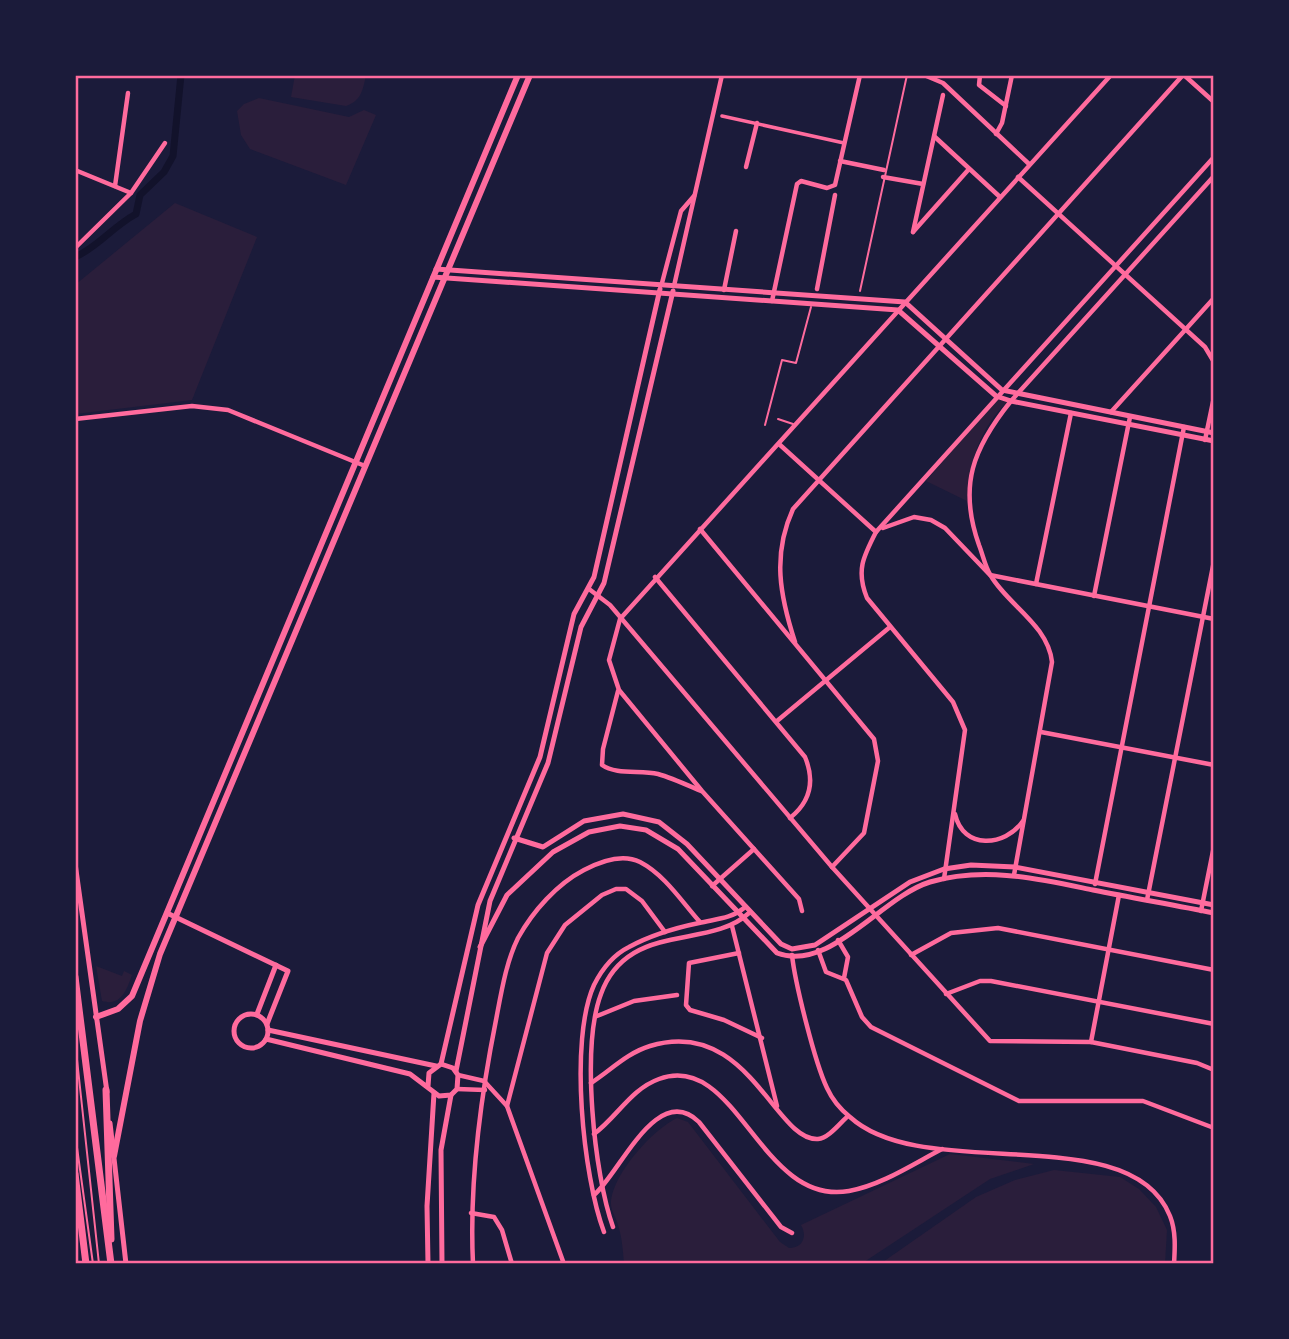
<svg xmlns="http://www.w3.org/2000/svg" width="1289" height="1339" font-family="'Times New Roman',serif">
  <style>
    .green { fill: #2a1e3b }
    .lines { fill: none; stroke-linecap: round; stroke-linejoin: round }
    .canal { stroke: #12122b; stroke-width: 7 }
    .service { stroke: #ff6b9d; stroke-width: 2 }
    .pedestrian { stroke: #ff6b9d; stroke-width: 3.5 }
    .minor { stroke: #ff6b9d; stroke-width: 4.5 }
    .tertiary { stroke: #ff6b9d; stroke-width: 5 }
    .secondary { stroke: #ff6b9d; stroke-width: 6 }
    .trunk { stroke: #ff6b9d; stroke-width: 7 }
    .neatline { fill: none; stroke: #ff6b9d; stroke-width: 2.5 }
  </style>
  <rect width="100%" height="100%" fill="#1b1b3a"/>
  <g class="green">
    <path d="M295,75H366C363,90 361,101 346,106L291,97Z"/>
    <polygon points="259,98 349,117 364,110 376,115 346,185 250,149 241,135 237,111 244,104"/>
    <polygon points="175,203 257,237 192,400 75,414 75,285"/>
    <path d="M997,398L1007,402C979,429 969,464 967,501L926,481Z"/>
    <path d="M96,966L122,976L124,971L132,975C127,989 121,1007 102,1001Z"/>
    <path d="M677,1118L688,1122L780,1242L789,1248C802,1248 808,1237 801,1225L950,1154L1034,1164L990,1179L861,1264H624C623,1251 622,1237 618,1225C617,1219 611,1211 611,1204C611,1176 652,1130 677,1118Z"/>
    <polygon points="1054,1170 1120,1177 1139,1189 1156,1207 1167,1230 1165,1264 880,1264 976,1197 1015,1180"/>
  </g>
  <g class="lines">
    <path class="canal" d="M75,257C98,247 112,227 136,214L140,195L164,172L173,156L181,75"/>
    <g class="service">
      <polyline points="860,291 907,75"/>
      <polyline points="778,419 793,424"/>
      <polyline points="765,425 782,360 796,363 811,307"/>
      <polyline points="75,1041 99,1264"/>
      <polyline points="75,1133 93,1264"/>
    </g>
    <polyline class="pedestrian" points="722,116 844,143"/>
    <g class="minor">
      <polyline points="924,75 943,83 1029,164"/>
      <polyline points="980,75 979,85 1006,106"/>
      <polyline points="1184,75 1214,102"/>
      <polyline points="996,134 1002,123 1012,75"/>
      <polyline points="935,137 1000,197"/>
      <polyline points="840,161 884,170"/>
      <polyline points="746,167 757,123"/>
      <polyline points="75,170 131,193"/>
      <polyline points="883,177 923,184"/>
      <polyline points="1018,177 1205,347 1214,362"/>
      <polyline points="115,186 128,93"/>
      <polyline points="913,232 943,95"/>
      <polyline points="913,232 969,169"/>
      <polyline points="75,248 131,193 165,143"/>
      <polyline points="662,283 681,211 694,196"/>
      <polyline points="674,286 722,75"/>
      <polyline points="817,289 835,195"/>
      <polyline points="724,290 736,231"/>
      <polyline points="772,301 797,184 801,181 827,188 835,185 860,75"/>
      <polyline points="1111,412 1214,298"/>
      <polyline points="75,419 192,406 228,410 365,466"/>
      <polyline points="1205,440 1214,397"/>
      <polyline points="779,444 876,532"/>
      <polyline points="883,528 914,517 931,520 945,528 990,575 1214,619"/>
      <polyline points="700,529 874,739 878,761 864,833 832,867"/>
      <path d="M655,577L805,757C815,781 810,802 790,818"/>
      <polyline points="1036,584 1071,413"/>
      <polyline points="589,589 610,605 832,867 990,1041 1091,1042 1197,1063 1214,1070"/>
      <polyline points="1094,596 1130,417"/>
      <path d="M795,642C780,596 772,555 793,509L1183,75"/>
      <path d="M618,691L603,749L602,765C616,775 640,770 658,774C672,778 687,785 701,791"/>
      <polyline points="777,721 890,627"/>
      <polyline points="1041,732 1214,765"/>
      <path d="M955,814C963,850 1005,847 1023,821"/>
      <path d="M1014,875L1052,662C1048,625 1008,605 991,576C985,567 983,555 979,545C958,486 973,448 1011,401L1214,176"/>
      <path d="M944,879L965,730L953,702L867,598C856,571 863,557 876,532L1214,157"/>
      <polyline points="1095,884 1184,427"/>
      <polyline points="712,886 754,849"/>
      <polyline points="1147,900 1214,561"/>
      <polyline points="802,911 799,899 702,791 619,690 609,660 620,619 1111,75"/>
      <polyline points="1201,911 1214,846"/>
      <polyline points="732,926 777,1106"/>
      <polyline points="838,940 848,957 844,978"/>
      <polyline points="818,950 826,972 846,980 862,1017 871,1027 1019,1101 1143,1101 1214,1128"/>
      <polyline points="739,953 689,963 686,1005 690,1010 724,1020 762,1038"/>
      <path d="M792,955C795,983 815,1063 827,1088C832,1099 840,1109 850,1117C924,1185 1131,1117 1170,1216C1176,1231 1175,1248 1174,1264"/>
      <polyline points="911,955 951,933 998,928 1214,970"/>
      <polyline points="946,994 980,981 991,981 1214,1024"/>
      <polyline points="597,1016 634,1001 677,995"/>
      <polyline points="1091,1042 1119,895"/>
      <polyline points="458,1075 484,1081 507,1106 564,1264"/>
      <path d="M591,1083C611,1070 627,1053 650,1046C748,1016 775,1142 818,1139C829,1138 840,1123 848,1116"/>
      <polyline points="457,1089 485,1090"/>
      <polyline points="507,1106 547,953 565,925 602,895 616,889 626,889 642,901 665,932"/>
      <path d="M594,1134C617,1117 631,1089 659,1079C737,1050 760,1207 849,1191C882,1185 913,1164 942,1149"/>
      <path d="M594,1195C620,1173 657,1081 699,1122L781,1227L792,1233"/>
      <polyline points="471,1213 494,1217 502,1230 512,1264"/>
      <path d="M613,1227C594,1174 581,1047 601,994C607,977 619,962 634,953C669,932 720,940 749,913"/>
      <path d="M604,1232C583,1176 569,1040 594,985C602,969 613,955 629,947C651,935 675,928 699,923C715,919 731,919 744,908"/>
      <path d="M473,1264C469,1182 480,1100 496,1020C501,994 506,962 518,938C533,911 557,884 584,870C601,861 622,853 640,862C665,875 682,902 700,922"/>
    </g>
    <g class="tertiary">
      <polyline points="436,269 905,302 1002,390 1214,433"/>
      <polyline points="433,277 898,310 996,396 1011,401 1214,441"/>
      <polyline points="514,838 543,847 584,821 623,814 659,822 687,844 781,944 792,949 815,945 910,882 944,869 971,865 1015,867 1214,905"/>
      <polyline points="75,863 107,1092"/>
      <polyline points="167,913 288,971 267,1024"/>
      <path d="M480,947L507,895L553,852L589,832L620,826L646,830L678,849L777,953C830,973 881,897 930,882C985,866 1039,879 1093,890C1133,898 1174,905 1214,913"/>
      <circle cx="251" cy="1031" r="17"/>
      <polyline points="257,1014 276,965"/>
      <polyline points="268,1030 436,1066"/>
      <polyline points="266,1039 410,1074 439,1096 451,1095 457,1089 458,1075 453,1068 441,1064 429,1073 428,1086"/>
      <polyline points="441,1064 478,905 540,757 574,614 594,577 660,289"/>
      <polyline points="456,1071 490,901 548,763 581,627 604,583 673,291"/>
      <polyline points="110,1123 126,1264"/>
      <polyline points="428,1264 427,1206 434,1093"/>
      <polyline points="442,1264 441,1150 451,1095"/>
    </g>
    <g class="secondary">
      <polyline points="96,1017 118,1009 132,996 518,75"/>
      <polyline points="114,1156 140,1021 160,954 530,75"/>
    </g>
    <g class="trunk">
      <polyline points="75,977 111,1264"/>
      <polyline points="106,1090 111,1239"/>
      <polyline points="75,1174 86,1264"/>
    </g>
  </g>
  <rect width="1289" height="1339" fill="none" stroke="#1b1b3a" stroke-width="154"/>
  <rect x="77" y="77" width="1135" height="1185" class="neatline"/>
</svg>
